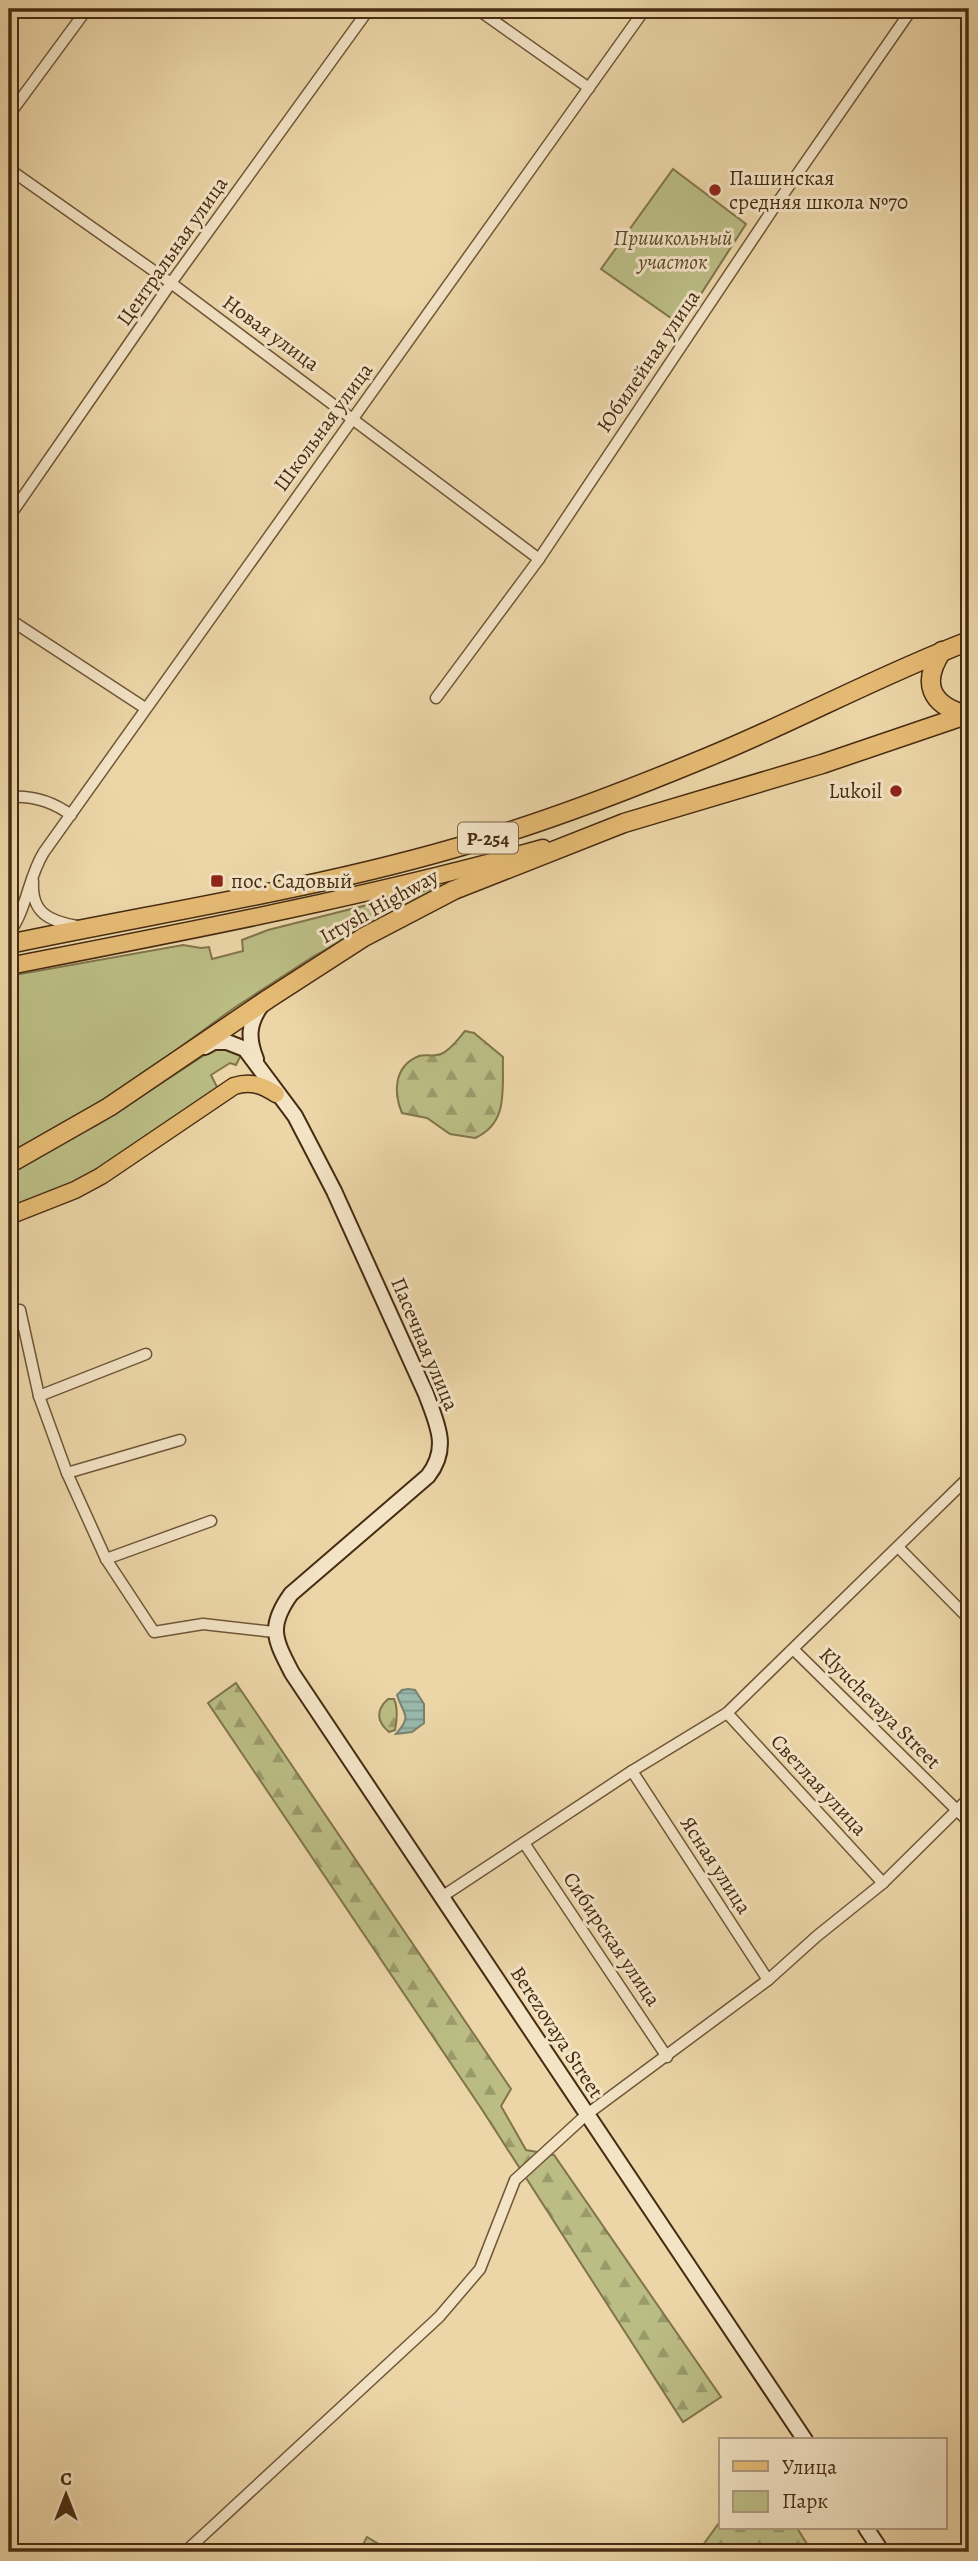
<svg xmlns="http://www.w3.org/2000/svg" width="978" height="2561" font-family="Alegreya,serif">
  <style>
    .green { fill: #bbbd85; stroke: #81744b; stroke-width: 2 }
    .forest { fill: url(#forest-firs); stroke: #81744b; stroke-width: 2 }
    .water { fill: url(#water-rules); stroke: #78806e; stroke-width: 2 }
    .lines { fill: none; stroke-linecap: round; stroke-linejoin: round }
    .street-casing { stroke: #705637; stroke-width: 13 }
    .secondary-casing { stroke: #472b11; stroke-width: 18 }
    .primary-casing { stroke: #472b11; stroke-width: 19 }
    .highway-casing { stroke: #472b11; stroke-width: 21 }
    .street { stroke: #f3e4c6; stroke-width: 10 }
    .secondary { stroke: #f3e4c6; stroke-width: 14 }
    .primary { stroke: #e6bb74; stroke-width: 16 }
    .highway { stroke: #e6bb74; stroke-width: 18 }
    .poi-dot { fill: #8f2418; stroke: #f3e4c6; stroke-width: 2.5 }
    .labels { text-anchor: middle; stroke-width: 6; stroke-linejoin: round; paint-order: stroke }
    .shield { fill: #f3e4c6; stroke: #7b6247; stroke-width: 2 }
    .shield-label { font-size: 19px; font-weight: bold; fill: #472b11 }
    .poi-label { font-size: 21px; fill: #472b11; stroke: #f3e4c6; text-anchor: start }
    .park-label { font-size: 21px; font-style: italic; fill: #5e4828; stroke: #f3e4c6 }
    .street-label { font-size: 21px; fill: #472b11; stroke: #f3e4c6 }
  </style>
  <defs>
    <pattern id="forest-firs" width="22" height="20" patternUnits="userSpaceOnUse" patternTransform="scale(1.75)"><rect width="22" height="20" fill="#bbbd85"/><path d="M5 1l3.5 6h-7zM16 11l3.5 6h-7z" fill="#9a9a6b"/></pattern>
    <pattern id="water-rules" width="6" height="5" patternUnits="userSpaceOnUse" patternTransform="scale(1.75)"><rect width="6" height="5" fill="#99b9ac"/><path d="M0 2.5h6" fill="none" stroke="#7f978b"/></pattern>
  </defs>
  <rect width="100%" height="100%" fill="#ecd6a8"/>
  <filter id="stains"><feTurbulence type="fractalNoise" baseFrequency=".00286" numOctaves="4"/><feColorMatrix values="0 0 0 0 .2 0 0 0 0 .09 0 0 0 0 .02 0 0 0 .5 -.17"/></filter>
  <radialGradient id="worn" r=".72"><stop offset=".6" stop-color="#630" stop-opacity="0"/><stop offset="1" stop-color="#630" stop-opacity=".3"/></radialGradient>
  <g class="green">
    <polygon points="673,169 746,224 681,325 601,269"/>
    <polygon points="442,886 314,956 231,1010 145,1073 48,1135 9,1155 9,976 183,945 201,948 209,947 212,959 243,951 242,940 268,930"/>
    <polygon points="217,1047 226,1047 241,1055 236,1065 230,1063 211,1075 218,1089 97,1172 66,1187 9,1210 9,1170 97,1125"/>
  </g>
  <g class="forest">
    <path d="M465,1031L474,1033L503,1057C502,1089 509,1123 475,1138L450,1134L427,1118L402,1113C393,1092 394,1066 419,1056C425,1054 434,1057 441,1054C451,1050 458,1039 465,1031Z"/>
    <polygon points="236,1683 511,2089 501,2106 526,2150 554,2155 721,2397 683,2422 481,2108 208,1703"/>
    <path d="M388,1699H394C398,1707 397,1721 395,1730L389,1732C376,1721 376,1710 388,1699Z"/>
    <polygon points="721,2520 721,2528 797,2528 812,2552 698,2552"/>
    <polygon points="367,2537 392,2552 359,2552"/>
  </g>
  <path class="water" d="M408,1689L415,1690L424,1704V1723L412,1732L396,1734C413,1715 403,1715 397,1695L402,1690Z"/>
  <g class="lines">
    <defs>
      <g id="street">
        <polyline points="477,9 589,88"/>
        <polyline points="9,115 87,9"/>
        <polyline points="9,169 171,283 539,559"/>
        <polyline points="9,517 171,283 369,9"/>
        <polyline points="9,619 145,708"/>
        <polyline points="436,698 539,559 771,212 912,9"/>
        <path d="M9,797C33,795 52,801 71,815"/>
        <path d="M33,881C31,913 49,921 77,926"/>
        <path d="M9,933C27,910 28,877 44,852L645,9"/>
        <polyline points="20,1310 39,1396 67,1473 106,1559 154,1632 203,1624 274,1632"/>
        <polyline points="39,1396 146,1354"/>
        <polyline points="67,1473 180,1440"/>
        <polyline points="898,1547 969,1619"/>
        <polyline points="106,1559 211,1521"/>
        <polyline points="794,1650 969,1822"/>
        <polyline points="727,1713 883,1883"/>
        <polyline points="632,1771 768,1980"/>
        <polyline points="524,1843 667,2057"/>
        <polyline points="443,1896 632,1771 727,1713 969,1477"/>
        <polyline points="185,2552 439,2317 480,2269 515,2180 586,2115 768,1980 817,1936 883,1883 969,1798"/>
      </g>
      <g id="secondary">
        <path d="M205,1047L214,1042H227L245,1049L295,1116L334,1191L426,1394C437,1424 450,1448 428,1476L291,1594C267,1627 275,1640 292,1673L805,2440"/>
        <path d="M256,1059C248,1039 248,1024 261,1006"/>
        <polyline points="866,2528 882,2552"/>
      </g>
      <g id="primary">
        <path d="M9,966C188,931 367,897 543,848"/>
        <path d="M9,1216L75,1190L101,1176L234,1086C251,1081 262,1085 276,1094"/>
      </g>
      <g id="highway">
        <path d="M942,651C921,683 930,705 967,715"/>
        <path d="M9,944C171,910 337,886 495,836C567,814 638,786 708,757C796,721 880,675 969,641"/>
        <polyline points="9,1164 109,1107 268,999 364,937 454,890 624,823 822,764 969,714"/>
      </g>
    </defs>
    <use href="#street" class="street-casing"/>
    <use href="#secondary" class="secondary-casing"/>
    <use href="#primary" class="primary-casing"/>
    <use href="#highway" class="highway-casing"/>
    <use href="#street" class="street"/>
    <use href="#secondary" class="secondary"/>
    <use href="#primary" class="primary"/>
    <use href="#highway" class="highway"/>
  </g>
  <g class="poi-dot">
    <circle cx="715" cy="190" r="7"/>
    <circle cx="896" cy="791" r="7"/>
    <rect x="210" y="874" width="14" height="14" rx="3.5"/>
  </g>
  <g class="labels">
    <rect class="shield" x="458" y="822.5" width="60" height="31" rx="5"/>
    <g class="shield-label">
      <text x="488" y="845">Р-254</text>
    </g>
    <g class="poi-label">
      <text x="729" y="185">Пашинская<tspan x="729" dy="24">средняя школа №70</tspan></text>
      <text x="882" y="798" text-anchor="end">Lukoil</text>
      <text x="231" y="888">пос. Садовый</text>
    </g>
    <g class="park-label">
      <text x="673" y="245">Пришкольный<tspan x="673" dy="24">участок</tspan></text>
    </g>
    <g class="street-label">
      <text transform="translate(172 251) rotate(-55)" y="7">Центральная улица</text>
      <text transform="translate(271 333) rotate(36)" y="7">Новая улица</text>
      <text transform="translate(648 361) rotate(-56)" y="7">Юбилейная улица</text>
      <text transform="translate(323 427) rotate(-54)" y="7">Школьная улица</text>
      <text transform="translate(379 906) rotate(-29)" y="7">Irtysh Highway</text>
      <text transform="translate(425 1344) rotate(67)" y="7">Пасечная улица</text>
      <text transform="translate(880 1708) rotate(45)" y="7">Klyuchevaya Street</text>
      <text transform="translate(819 1785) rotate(47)" y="7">Светлая улица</text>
      <text transform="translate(716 1865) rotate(57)" y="7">Ясная улица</text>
      <text transform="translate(612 1939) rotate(56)" y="7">Сибирская улица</text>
      <text transform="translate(557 2032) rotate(57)" y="7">Berezovaya Street</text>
    </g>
  </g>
  <rect width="978" height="2561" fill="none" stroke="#ecd6a8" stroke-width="35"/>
  <rect x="10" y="10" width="957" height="2540" fill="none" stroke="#472b11" stroke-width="3.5"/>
  <rect x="18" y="18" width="943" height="2526" fill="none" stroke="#472b11" stroke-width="2"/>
  <rect x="719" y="2438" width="228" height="91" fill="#f3e4c6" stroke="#ae9a7e" stroke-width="2"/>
  <rect x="733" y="2461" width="35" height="10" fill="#e6bb74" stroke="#ae9a7e" stroke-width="2"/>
  <text x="782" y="2474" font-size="21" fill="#472b11">Улица</text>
  <rect x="733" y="2491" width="35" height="21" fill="#bbbd85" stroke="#ae9a7e" stroke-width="2"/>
  <text x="782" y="2508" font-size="21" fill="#472b11">Парк</text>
  <g transform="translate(66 2495)" stroke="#f3e4c6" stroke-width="5" paint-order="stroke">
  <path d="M0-5L12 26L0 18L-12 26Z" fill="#472b11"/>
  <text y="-10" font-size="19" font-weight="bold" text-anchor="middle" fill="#472b11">С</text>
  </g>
  <rect width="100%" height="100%" filter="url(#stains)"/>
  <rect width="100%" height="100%" fill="url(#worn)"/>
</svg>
